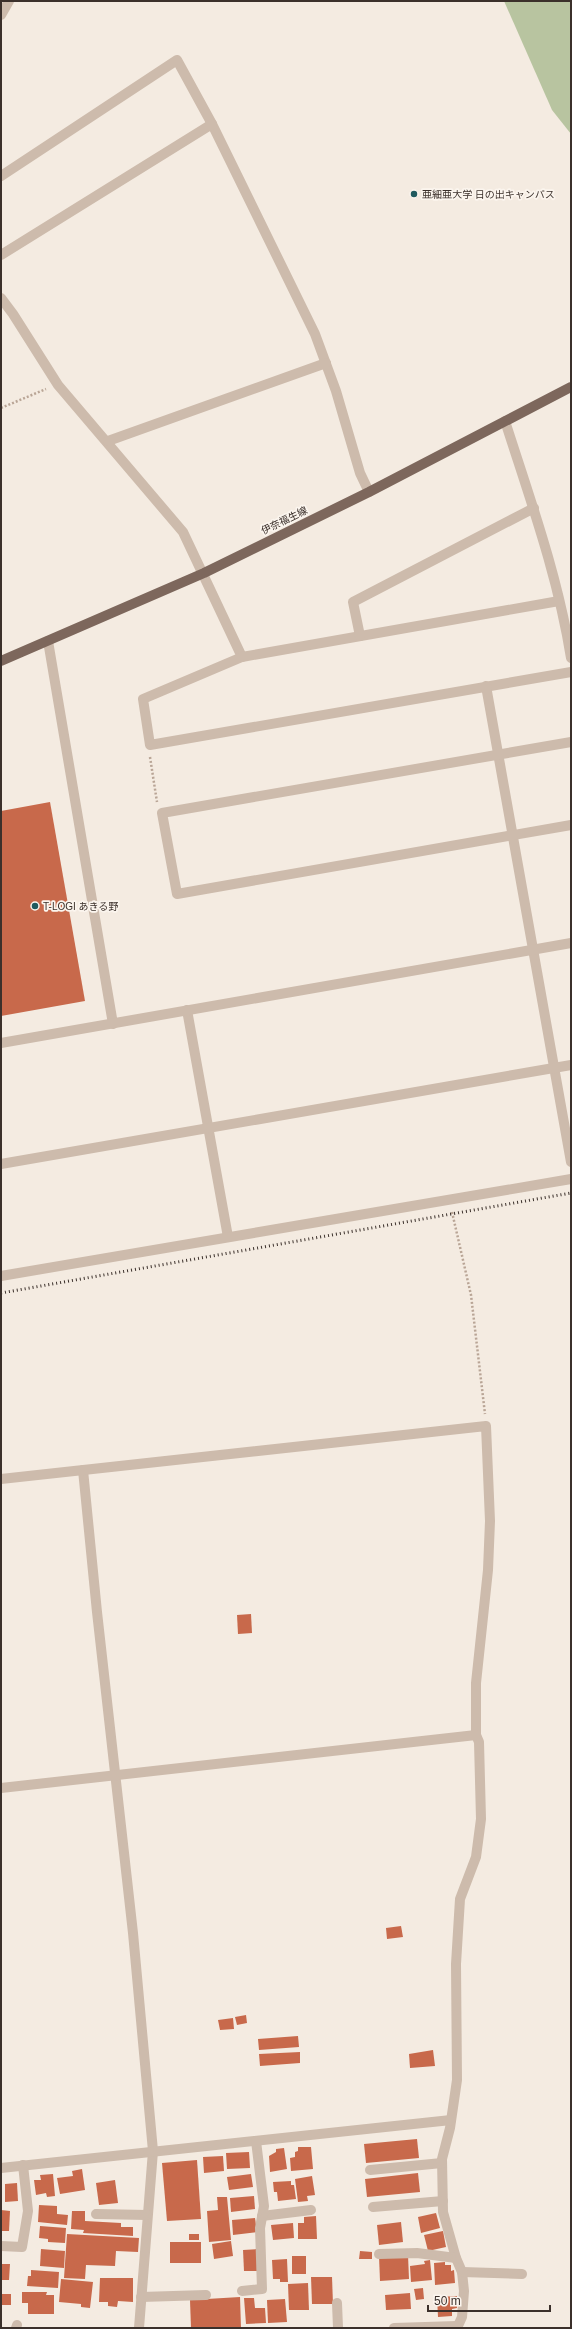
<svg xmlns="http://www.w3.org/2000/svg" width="572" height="2329" font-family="Arial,'Noto Sans JP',sans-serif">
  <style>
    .green { fill: #b8c4a0 }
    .building { fill: #c8694b }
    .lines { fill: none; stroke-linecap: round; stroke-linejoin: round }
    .path { stroke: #b9a596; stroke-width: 2.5; stroke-dasharray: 2 2; stroke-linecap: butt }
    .minor { stroke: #cdbbac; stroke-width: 10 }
    .major { stroke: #7d675c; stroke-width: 10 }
    .rail { stroke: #3b302b; stroke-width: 3; stroke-dasharray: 1 3; stroke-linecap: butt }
    .poi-dot { fill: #1f5a5e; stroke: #fbf5ee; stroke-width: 1.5 }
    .labels { text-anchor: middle; stroke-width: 3.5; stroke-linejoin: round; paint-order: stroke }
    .poi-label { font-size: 10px; fill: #3b302b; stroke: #fbf5ee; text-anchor: start }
    .street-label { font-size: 10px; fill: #3b302b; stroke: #fbf5ee }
  </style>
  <rect width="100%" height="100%" fill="#f4ebe1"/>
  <polygon class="green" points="504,1 571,1 571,134 552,110"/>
  <g class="building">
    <polygon points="50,802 85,1001 1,1016 1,811"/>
    <polygon points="251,1614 252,1633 238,1634 237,1615"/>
    <polygon points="401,1926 403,1937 387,1939 386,1928"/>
    <polygon points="246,2015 247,2023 237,2025 235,2017"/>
    <polygon points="233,2018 234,2029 220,2030 218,2020"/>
    <polygon points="298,2036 299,2047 259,2050 258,2039"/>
    <polygon points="433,2050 435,2066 410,2068 409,2054"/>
    <polygon points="300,2052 300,2063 260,2066 259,2054"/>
    <polygon points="417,2139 419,2158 366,2163 364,2144"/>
    <polygon points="298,2147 311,2147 313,2169 291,2171 290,2158 295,2157 295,2152 298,2151"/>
    <polygon points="284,2148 287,2169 270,2172 269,2156 276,2152 276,2149"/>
    <polygon points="249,2152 250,2168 227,2169 226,2153"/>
    <polygon points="223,2156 224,2171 204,2173 203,2157"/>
    <polygon points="197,2160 201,2219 167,2221 162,2163"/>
    <polygon points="82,2169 85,2190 60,2194 57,2178 73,2176 72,2171"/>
    <polygon points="418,2173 420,2192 367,2197 365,2179"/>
    <polygon points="53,2174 55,2196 47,2197 46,2193 36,2195 34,2180 41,2180 40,2175"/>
    <polygon points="251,2174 253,2187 229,2190 227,2177"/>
    <polygon points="312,2176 315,2195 307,2196 308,2201 298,2202 295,2179"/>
    <polygon points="115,2180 118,2203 99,2205 96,2183"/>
    <polygon points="291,2181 291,2185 294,2185 296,2199 278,2201 277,2192 274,2192 273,2182"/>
    <polygon points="17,2183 18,2201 5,2202 5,2184"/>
    <polygon points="254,2196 255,2209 231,2212 230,2198"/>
    <polygon points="217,2197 227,2197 231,2240 209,2242 207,2211 218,2210"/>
    <polygon points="39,2205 57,2206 57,2214 68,2215 67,2225 38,2222"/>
    <polygon points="1,2210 10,2211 9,2231 1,2231"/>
    <polygon points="72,2211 85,2211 85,2221 121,2223 121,2227 133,2227 133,2236 83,2233 84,2230 71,2229"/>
    <polygon points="436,2213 440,2228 421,2233 418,2217"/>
    <polygon points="316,2216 317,2239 298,2239 298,2223 304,2223 304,2217"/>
    <polygon points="255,2218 257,2232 233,2235 232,2220"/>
    <polygon points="401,2222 403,2242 379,2245 377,2225"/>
    <polygon points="293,2223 294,2238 273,2240 271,2225"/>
    <polygon points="40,2226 66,2228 65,2243 48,2242 48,2239 39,2238"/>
    <polygon points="443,2231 446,2247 428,2251 424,2235"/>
    <polygon points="67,2234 139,2238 138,2252 116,2251 115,2266 86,2265 85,2279 64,2278"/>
    <rect x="189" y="2234" width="10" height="6"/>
    <polygon points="231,2241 233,2256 214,2259 212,2244"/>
    <rect x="170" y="2242" width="31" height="21"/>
    <polygon points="41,2249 65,2251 64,2268 40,2266"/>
    <polygon points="258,2249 259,2271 244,2271 243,2250"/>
    <polygon points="360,2251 372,2252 372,2259 359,2259"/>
    <polygon points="408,2255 409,2279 380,2281 379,2256"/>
    <rect x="292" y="2256" width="14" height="18"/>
    <polygon points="287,2259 288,2282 280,2282 280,2279 273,2279 272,2260"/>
    <polygon points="430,2260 432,2280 411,2282 410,2266 425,2264 424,2261"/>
    <polygon points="445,2262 445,2265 451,2265 451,2271 454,2270 455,2283 435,2285 434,2263"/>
    <polygon points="1,2264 10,2264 9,2280 1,2280"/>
    <polygon points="31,2270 59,2272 58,2288 27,2286 28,2276 31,2276"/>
    <polygon points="311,2277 332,2277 333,2304 312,2304"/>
    <polygon points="100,2278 133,2278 133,2302 118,2301 117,2307 108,2306 108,2302 99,2302"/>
    <polygon points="61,2279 93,2282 90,2308 81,2307 81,2304 59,2302"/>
    <polygon points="308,2283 309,2310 289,2310 288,2284"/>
    <polygon points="423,2288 424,2299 416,2300 414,2289"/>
    <polygon points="22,2292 47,2292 46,2295 54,2295 54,2314 28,2314 28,2303 22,2303"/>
    <polygon points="410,2293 411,2309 386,2310 385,2295"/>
    <rect x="1" y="2294" width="10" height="11"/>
    <polygon points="457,2296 457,2308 452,2309 452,2316 438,2317 437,2297"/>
    <polygon points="240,2297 241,2328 191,2328 190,2300"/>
    <polygon points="244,2298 254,2298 255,2308 265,2308 266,2323 246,2324"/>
    <polygon points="285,2299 287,2322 268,2323 267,2300"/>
  </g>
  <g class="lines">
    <g class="path">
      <polyline points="1,408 46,389"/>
      <polyline points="150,757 157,802"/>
      <polyline points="452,1212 471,1295 485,1414"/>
    </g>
    <g class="minor">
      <polyline points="1,15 9,1"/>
      <polyline points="1,176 177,60 212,124 315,334 336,391 360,473 369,492"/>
      <polyline points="1,255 212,124"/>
      <polyline points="1,298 13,314 58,385 183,532 242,657"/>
      <path d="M505,421C530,499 558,576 571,658"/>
      <polyline points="108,441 326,363"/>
      <polyline points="559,601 242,657 143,699 150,745 571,672"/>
      <polyline points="360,636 353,602 534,508"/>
      <polyline points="48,641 113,1024"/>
      <polyline points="486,686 571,1162"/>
      <polyline points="571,742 162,813 177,894 571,825"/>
      <polyline points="187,1010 228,1237"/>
      <polyline points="1,1043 571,943"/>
      <polyline points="1,1164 571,1065"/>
      <polyline points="1,1276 571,1179"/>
      <polyline points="83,1470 97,1612 133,1933 153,2151 139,2328"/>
      <polyline points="1,1479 486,1426 490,1521 488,1570 476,1683 476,1735 479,1742 481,1819 476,1857 460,1899 456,1964 457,2080 450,2128 442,2159 443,2212 456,2258 462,2272 464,2291 462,2317 457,2328"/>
      <polyline points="1,1788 476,1735"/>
      <polyline points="1,2168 451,2120"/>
      <polyline points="370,2170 442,2163"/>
      <polyline points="373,2207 443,2201"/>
      <polyline points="96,2214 147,2215"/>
      <polyline points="262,2216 311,2210"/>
      <polyline points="1,2246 22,2247 28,2211 23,2165"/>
      <polyline points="379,2254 417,2253 456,2258"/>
      <polyline points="462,2272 522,2274"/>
      <polyline points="242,2291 262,2289 260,2228 264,2206 256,2141"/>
      <polyline points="141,2297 206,2295"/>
      <polyline points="337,2303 338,2328"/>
      <polyline points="16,2328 17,2325"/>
      <polyline points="394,2328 457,2326"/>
    </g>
    <polyline class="major" points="1,661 204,573 369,492 571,387"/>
    <polyline class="rail" points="1,1293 571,1193"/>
  </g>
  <g class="poi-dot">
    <circle cx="414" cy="194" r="4"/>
    <circle cx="35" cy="906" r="4"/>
  </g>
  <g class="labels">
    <g class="poi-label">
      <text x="422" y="198">亜細亜大学 日の出キャンパス</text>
      <text x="43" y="910">T-LOGI あきる野</text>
    </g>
    <g class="street-label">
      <text transform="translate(284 520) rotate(-26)" y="4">伊奈福生線</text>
    </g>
  </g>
  <rect width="572" height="2329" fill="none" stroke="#3b302b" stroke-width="4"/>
  <path d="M428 2305v6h122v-6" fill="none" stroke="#3b302b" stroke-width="2"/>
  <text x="434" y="2305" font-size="12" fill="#3b302b" stroke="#fbf5ee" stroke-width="3" paint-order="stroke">50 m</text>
</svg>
